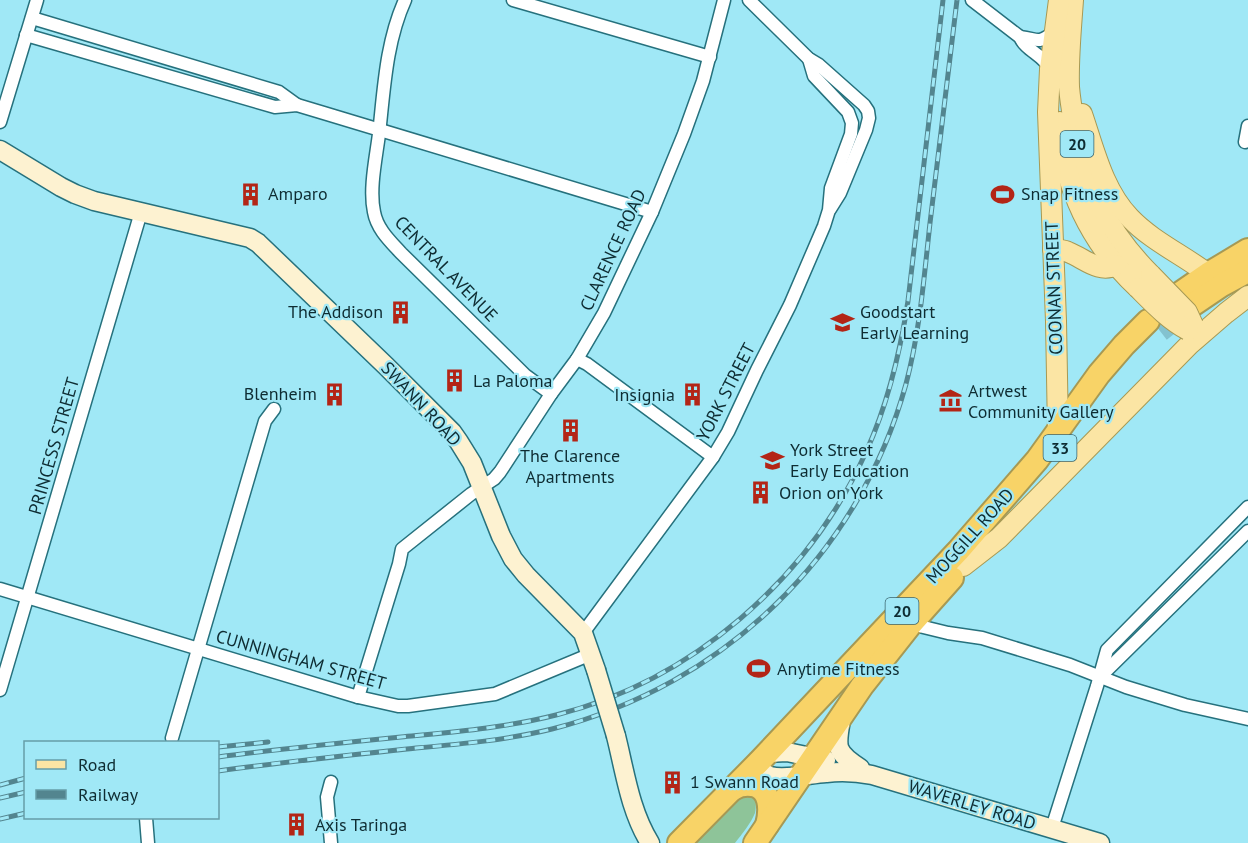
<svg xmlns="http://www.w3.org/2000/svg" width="1248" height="843" font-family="'PT Sans',sans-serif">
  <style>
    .green { fill: #8ec499 }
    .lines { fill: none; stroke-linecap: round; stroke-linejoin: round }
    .highway-tunnel { stroke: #83c2cf; stroke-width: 22; stroke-dasharray: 22 11; stroke-linecap: butt }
    .street-casing { stroke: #26717d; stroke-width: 15 }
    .secondary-casing { stroke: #26717d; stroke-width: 21 }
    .primary-casing { stroke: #a69954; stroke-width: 22 }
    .highway-casing { stroke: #a69954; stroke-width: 26 }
    .street { stroke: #fff; stroke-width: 12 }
    .secondary { stroke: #fdf2d1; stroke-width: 18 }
    .primary { stroke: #fbe5a4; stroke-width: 20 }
    .highway { stroke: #f8d367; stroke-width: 22 }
    .rail-casing { stroke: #53858f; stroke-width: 5 }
    .rail { stroke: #a0e8f6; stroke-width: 3; stroke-dasharray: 9; stroke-linecap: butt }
    .secondary-bridge-casing { stroke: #26717d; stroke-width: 21; stroke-linecap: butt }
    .primary-bridge-casing { stroke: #a69954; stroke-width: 22; stroke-linecap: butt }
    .secondary-bridge { stroke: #fdf2d1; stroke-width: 18 }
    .primary-bridge { stroke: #fbe5a4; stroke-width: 20 }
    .labels { text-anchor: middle; stroke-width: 4.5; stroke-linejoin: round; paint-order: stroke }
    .shield { fill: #a0e8f6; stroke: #3a646d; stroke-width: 1.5 }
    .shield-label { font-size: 16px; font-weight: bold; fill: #0e2c32 }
    .poi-label { font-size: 18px; fill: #0e2c32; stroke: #a0e8f6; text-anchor: start }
    .street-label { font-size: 18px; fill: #0e2c32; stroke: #a0e8f6 }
  </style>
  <rect width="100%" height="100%" fill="#a0e8f6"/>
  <path class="green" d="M759,794C754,802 757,805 755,813C751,823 742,834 735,843H692L739,796Z"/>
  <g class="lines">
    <polyline class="highway-tunnel" points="1160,331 1188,309"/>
    <defs>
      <g id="street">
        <path d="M405,0C386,42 384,89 379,134C376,158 369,189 374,212C377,229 390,241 401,253L525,375L551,394"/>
        <polyline points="513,0 710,57"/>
        <polyline points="749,0 809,59 819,65 864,105 868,111 869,118 866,130 840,193 830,209"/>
        <path d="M972,0L1020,37C1026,51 1044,55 1050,69"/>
        <polyline points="32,18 279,92 297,105"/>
        <polyline points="26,35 275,107 297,105 327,114 652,212"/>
        <path d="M1020,37C1040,39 1035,45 1055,32"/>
        <polyline points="0,122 37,0"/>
        <polyline points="1245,142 1248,126"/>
        <polyline points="577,359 587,364 713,457"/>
        <polyline points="0,589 358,697 398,706 408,706 495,694 591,654"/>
        <polyline points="911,624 948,633 982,638 1070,665 1126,687 1185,705 1248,719"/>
        <polyline points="583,633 713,457 728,432 757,370 790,305 824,226 829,210 831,188 851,134 852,123 848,112 814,76 809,59"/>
        <polyline points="1100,677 1248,531"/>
        <polyline points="0,690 141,212"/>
        <polyline points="358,697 399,564 402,549 471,494 494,479 500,472 551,394 577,359 604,313 652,212 684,134 703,81 724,0"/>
        <polyline points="172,738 265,421 274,409"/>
        <polyline points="146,818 148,843"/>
        <polyline points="1052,828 1097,686 1107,650 1248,507"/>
        <polyline points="331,843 327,797 331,782"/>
      </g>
      <g id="secondary">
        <polyline points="0,150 61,187 75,194 94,201 250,238 258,243 386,366 452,432 459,442 472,463 501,536 513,559 526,575 583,633 596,670"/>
        <path d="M841,720C836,747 835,752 860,768"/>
        <path d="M616,736C625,772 630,811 650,843"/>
        <polyline points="767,753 787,752 826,760"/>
        <path d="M759,762C760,769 763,773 770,776C785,780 810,774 826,773C841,771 857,772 872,775L1100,843"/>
      </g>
      <g id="primary">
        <path d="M1073,0C1071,29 1068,58 1069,87C1070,99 1072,111 1074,123C1084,185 1107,231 1151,275"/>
        <path d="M1082,114C1094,149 1103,190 1130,218C1152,241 1183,255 1208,274"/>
        <path d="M1060,122C1062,186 1092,245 1138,288"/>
        <path d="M1053,249C1058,250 1064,250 1068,252C1084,258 1099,274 1116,265"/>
        <polyline points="1058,432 1056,321 1048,112 1050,69 1059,0"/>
        <polyline points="963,566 999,538 1189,345 1226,313 1248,296"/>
      </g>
      <g id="highway">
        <polyline points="1179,294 1208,274 1248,250"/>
        <polyline points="1191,306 1222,285 1248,271"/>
        <path d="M733,789C739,785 744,784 752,785C771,788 771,810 767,825"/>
        <polyline points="679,843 759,762 958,551 1037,460 1099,374 1124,345 1148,321"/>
        <polyline points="755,843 862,686 911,624 952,578"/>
      </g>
    </defs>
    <use href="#street" class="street-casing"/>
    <use href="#secondary" class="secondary-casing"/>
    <use href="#primary" class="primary-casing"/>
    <use href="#highway" class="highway-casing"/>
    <use href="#street" class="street"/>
    <use href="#secondary" class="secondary"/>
    <use href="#primary" class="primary"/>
    <use href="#highway" class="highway"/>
    <defs>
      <g id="rail">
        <polyline points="218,747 268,742"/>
        <path d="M218,757C279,749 340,743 401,737C453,732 505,728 556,715C692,681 809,579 866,452C888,404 900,353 908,301L943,0"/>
        <path d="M218,771C283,762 350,755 416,748C462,744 507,740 552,729C724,685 859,555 906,384C920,331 924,277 930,223C939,149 948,74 957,0"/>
        <polyline points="0,785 26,778"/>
        <polyline points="0,798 26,792"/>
        <polyline points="0,819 26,813"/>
      </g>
    </defs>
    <use href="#rail" class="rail-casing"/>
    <use href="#rail" class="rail"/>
    <defs>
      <polyline id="secondary-bridge" points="596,670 616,736"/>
      <g id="primary-bridge">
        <polyline points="1151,275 1187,312 1193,325"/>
        <path d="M1138,288C1154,304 1168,319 1188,330"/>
      </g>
    </defs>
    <use href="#secondary-bridge" class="secondary-bridge-casing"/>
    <use href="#primary-bridge" class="primary-bridge-casing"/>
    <use href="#secondary-bridge" class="secondary-bridge"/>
    <use href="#primary-bridge" class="primary-bridge"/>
  </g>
  <defs>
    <symbol id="building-bare" viewBox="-9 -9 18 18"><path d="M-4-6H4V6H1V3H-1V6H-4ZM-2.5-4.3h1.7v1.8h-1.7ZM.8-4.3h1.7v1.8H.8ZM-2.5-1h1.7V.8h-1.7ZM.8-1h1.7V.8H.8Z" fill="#b32516" stroke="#a0e8f6" stroke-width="2.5" paint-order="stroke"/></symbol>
    <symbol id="stadium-bare" viewBox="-9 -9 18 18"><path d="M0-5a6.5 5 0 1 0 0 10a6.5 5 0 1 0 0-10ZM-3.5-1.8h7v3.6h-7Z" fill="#b32516" stroke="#a0e8f6" stroke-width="2.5" paint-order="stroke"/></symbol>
    <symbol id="school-bare" viewBox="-9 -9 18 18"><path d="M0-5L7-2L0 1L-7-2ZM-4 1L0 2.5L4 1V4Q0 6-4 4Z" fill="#b32516" stroke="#a0e8f6" stroke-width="2.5" paint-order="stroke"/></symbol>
    <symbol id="museum-bare" viewBox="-9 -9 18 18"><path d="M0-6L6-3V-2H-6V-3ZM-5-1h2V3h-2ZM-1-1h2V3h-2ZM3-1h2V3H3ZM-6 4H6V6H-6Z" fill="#b32516" stroke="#a0e8f6" stroke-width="2.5" paint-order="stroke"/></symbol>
  </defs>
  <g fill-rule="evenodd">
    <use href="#building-bare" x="234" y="178" width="33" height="33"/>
    <use href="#stadium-bare" x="986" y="178" width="33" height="33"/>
    <use href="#building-bare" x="384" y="296" width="33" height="33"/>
    <use href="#school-bare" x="826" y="306" width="33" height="33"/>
    <use href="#building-bare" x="438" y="364" width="33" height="33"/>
    <use href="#building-bare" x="318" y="378" width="33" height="33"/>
    <use href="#building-bare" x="676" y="378" width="33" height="33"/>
    <use href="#museum-bare" x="934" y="384" width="33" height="33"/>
    <use href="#building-bare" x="554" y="414" width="33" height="33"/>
    <use href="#school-bare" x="756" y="444" width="33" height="33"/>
    <use href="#building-bare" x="744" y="476" width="33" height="33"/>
    <use href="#stadium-bare" x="742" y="652" width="33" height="33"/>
    <use href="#building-bare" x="656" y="766" width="33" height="33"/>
    <use href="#building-bare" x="280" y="808" width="33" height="33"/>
  </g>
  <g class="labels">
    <g class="shield">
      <rect x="1060.5" y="131" width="33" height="26" rx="4.5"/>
      <rect x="1043.5" y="435" width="33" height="26" rx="4.5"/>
      <rect x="885.5" y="598" width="33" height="26" rx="4.5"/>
    </g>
    <g class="shield-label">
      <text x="1077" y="150">20</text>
      <text x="1060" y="454">33</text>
      <text x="902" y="617">20</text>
    </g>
    <g class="poi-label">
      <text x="268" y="200">Amparo</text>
      <text x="1021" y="200">Snap Fitness</text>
      <text x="383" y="318" text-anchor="end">The Addison</text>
      <text x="860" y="318">Goodstart<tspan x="860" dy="21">Early Learning</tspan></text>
      <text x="473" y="387">La Paloma</text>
      <text x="968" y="397">Artwest<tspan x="968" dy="21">Community Gallery</tspan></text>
      <text x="317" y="400" text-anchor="end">Blenheim</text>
      <text x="675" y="401" text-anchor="end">Insignia</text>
      <text x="790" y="456">York Street<tspan x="790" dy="21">Early Education</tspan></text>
      <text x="570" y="462" text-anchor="middle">The Clarence<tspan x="570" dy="21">Apartments</tspan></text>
      <text x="779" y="499">Orion on York</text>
      <text x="777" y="675">Anytime Fitness</text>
      <text x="690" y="788">1 Swann Road</text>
      <text x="315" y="831">Axis Taringa</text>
    </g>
    <g class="street-label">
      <text transform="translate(613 250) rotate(-65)" y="6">CLARENCE ROAD</text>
      <text transform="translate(446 269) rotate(46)" y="6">CENTRAL AVENUE</text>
      <text transform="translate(1054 288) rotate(-92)" y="6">COONAN STREET</text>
      <text transform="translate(726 392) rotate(-63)" y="6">YORK STREET</text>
      <text transform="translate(421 404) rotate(47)" y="6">SWANN ROAD</text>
      <text transform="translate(54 446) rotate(-74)" y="6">PRINCESS STREET</text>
      <text transform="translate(970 536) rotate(-48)" y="6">MOGGILL ROAD</text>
      <text transform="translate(301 660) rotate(16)" y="6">CUNNINGHAM STREET</text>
      <text transform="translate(972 805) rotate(17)" y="6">WAVERLEY ROAD</text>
    </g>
  </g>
  <rect x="24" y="741" width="195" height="78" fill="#a0e8f6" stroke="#669da8" stroke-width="1.5"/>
  <rect x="36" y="760" width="30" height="9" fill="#fbe5a4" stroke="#669da8" stroke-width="1.5"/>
  <text x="78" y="771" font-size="18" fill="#0e2c32">Road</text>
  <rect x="36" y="790" width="30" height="9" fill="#53858f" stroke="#669da8" stroke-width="1.5"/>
  <text x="78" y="801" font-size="18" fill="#0e2c32">Railway</text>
</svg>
